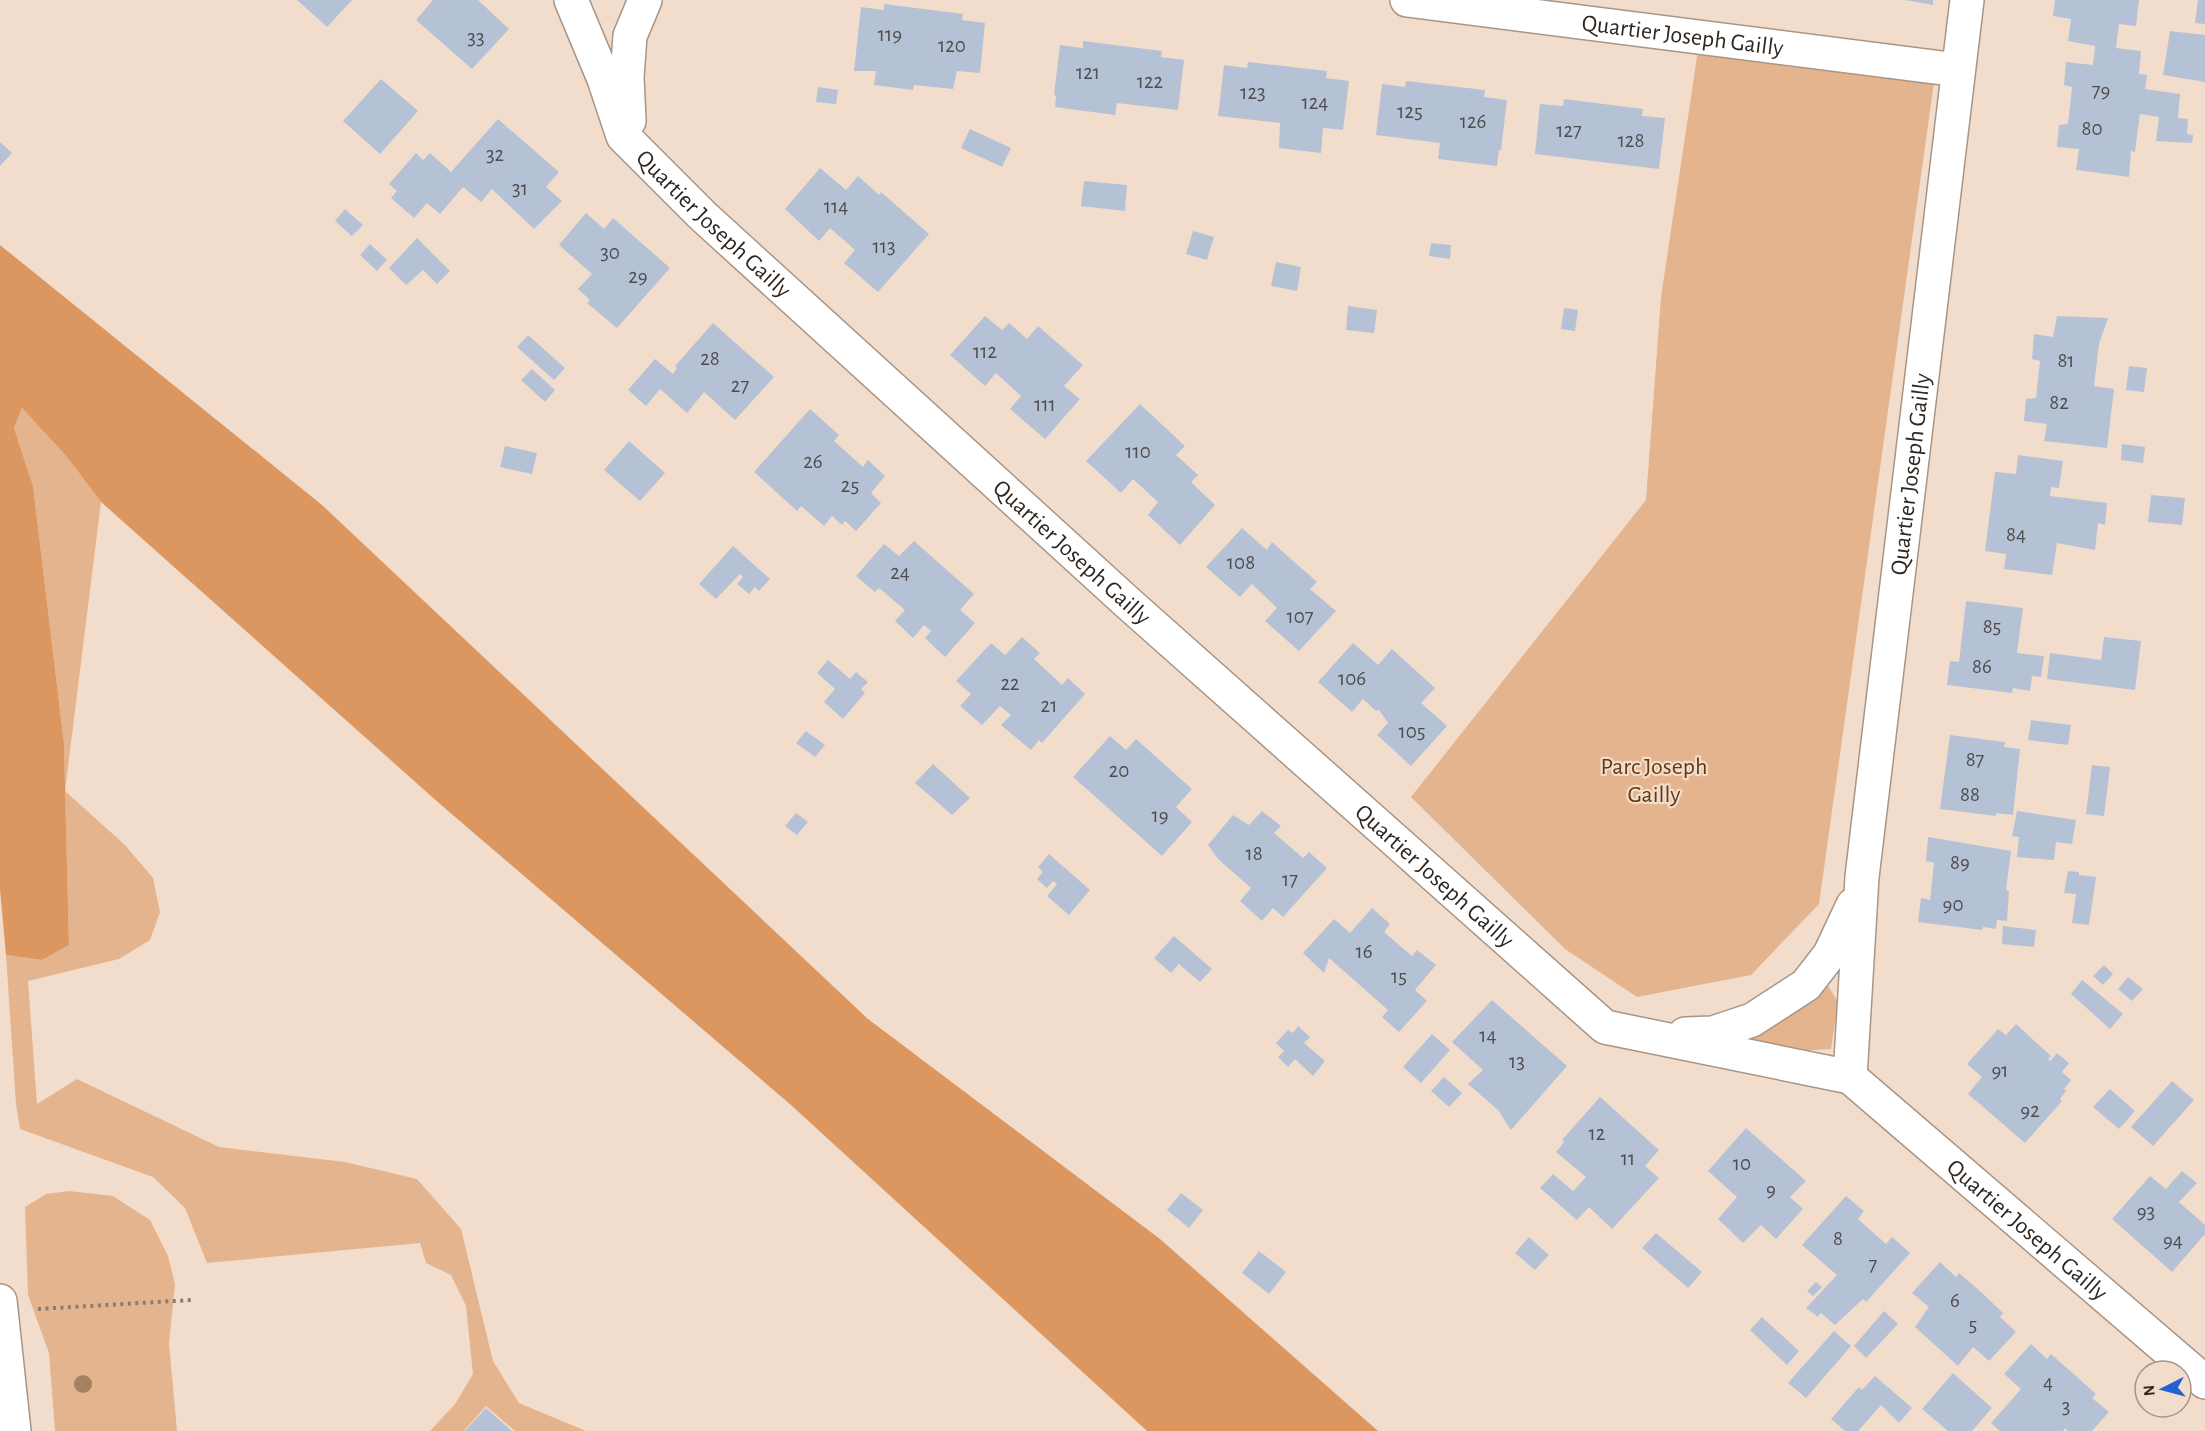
<svg xmlns="http://www.w3.org/2000/svg" width="2205" height="1431" font-family="'Alegreya Sans',sans-serif">
  <style>
    .green { fill: #e3b48e }
    .forest { fill: #db975f }
    .building { fill: #b5c2d6 }
    .lines { fill: none; stroke-linecap: round; stroke-linejoin: round }
    .minor-casing { stroke: #a89585; stroke-width: 36 }
    .tertiary-casing { stroke: #a89585; stroke-width: 36 }
    .path { stroke: #8a7c71; stroke-width: 4; stroke-dasharray: 3 4.5; stroke-linecap: butt }
    .minor { stroke: #fff; stroke-width: 33 }
    .tertiary { stroke: #fff; stroke-width: 33 }
    .tree { fill: #a48363 }
    .labels { text-anchor: middle; stroke-width: 4.5; stroke-linejoin: round; paint-order: stroke }
    .number-label { font-size: 21px; fill: #504d4e }
    .street-label { font-size: 24px; fill: #2e2620; stroke: #f2ddcd }
    .park-label { font-size: 24px; fill: #65390c; stroke: #f2ddcd }
  </style>
  <rect width="100%" height="100%" fill="#f2ddcd"/>
  <g class="green">
    <polygon points="1700,37 1936,68 1819,904 1751,975 1637,997 1565,949 1411,797 1646,500 1661,297"/>
    <polygon points="22,408 67,457 101,502 65,791 125,845 153,878 160,912 150,940 119,959 28,981 37,1104 77,1079 219,1147 345,1162 417,1179 461,1229 493,1361 519,1403 586,1431 515,1431 486,1406 464,1431 430,1431 455,1404 473,1374 466,1306 451,1275 426,1263 420,1243 207,1263 185,1208 153,1177 20,1129 16,1104 6,955 42,960 69,945 64,744 33,486 14,428"/>
    <polygon points="1827,984 1838,1002 1831,1049 1756,1053 1730,1042"/>
    <polygon points="69,1191 113,1196 150,1220 168,1256 175,1284 169,1343 177,1431 55,1431 49,1353 28,1295 25,1207 46,1194"/>
  </g>
  <polygon class="forest" points="0,245 322,505 868,1019 1160,1239 1378,1431 1147,1431 791,1105 440,804 101,502 67,457 22,408 14,428 33,486 64,744 69,945 42,960 6,955 0,889"/>
  <g class="building">
    <polygon points="297,0 352,0 327,27"/>
    <polygon points="433,0 478,0 509,29 472,69 416,20"/>
    <polygon points="1905,0 1933,0 1933,5"/>
    <polygon points="2055,0 2139,0 2136,26 2119,24 2116,48 2141,51 2139,74 2147,75 2145,89 2180,94 2178,118 2188,119 2187,134 2193,135 2192,143 2156,141 2159,117 2140,114 2135,152 2131,151 2129,177 2076,170 2079,149 2057,147 2059,125 2068,124 2070,106 2072,87 2064,85 2066,62 2093,65 2095,46 2068,41 2071,19 2053,16"/>
    <polygon points="2198,0 2205,0 2205,24 2195,23"/>
    <polygon points="884,4 963,14 962,20 985,23 980,73 957,71 953,89 914,85 913,90 874,85 876,71 854,71 861,7 884,10"/>
    <polygon points="2170,31 2205,35 2205,82 2163,75"/>
    <polygon points="1083,41 1162,51 1161,57 1184,60 1178,110 1117,103 1115,115 1055,107 1056,96 1054,95 1060,45 1083,48"/>
    <polygon points="1248,62 1327,71 1326,78 1349,81 1343,130 1323,128 1321,153 1279,148 1280,123 1218,116 1224,65 1247,68"/>
    <polygon points="381,79 418,111 380,154 343,121"/>
    <polygon points="1406,81 1485,90 1484,97 1507,100 1501,150 1499,150 1497,166 1438,159 1440,143 1376,135 1382,84 1405,87"/>
    <polygon points="818,87 838,90 836,104 816,102"/>
    <polygon points="1564,99 1643,109 1642,116 1665,118 1659,169 1535,154 1540,104 1563,106"/>
    <polygon points="498,119 559,172 546,187 562,201 534,229 492,189 481,202 463,187 440,214 427,203 414,218 391,198 397,191 389,184 416,153 423,160 430,153 451,172"/>
    <polygon points="970,129 1011,148 1002,167 961,148"/>
    <polygon points="0,142 12,153 0,166"/>
    <polygon points="820,168 846,190 858,176 879,195 881,192 929,234 878,292 844,263 855,250 830,228 819,241 785,209"/>
    <polygon points="1084,181 1127,185 1125,211 1081,206"/>
    <polygon points="345,209 363,225 352,236 335,221"/>
    <polygon points="586,213 604,229 613,218 670,268 617,328 587,303 590,300 578,289 592,274 559,245"/>
    <polygon points="1193,231 1214,237 1207,260 1186,254"/>
    <polygon points="417,238 450,271 437,284 423,270 406,285 389,268"/>
    <polygon points="1431,243 1451,245 1450,259 1429,256"/>
    <polygon points="370,244 387,260 377,271 360,255"/>
    <polygon points="1276,262 1301,267 1297,291 1271,286"/>
    <polygon points="1348,306 1377,310 1374,333 1346,330"/>
    <polygon points="1564,308 1578,310 1575,331 1561,329"/>
    <polygon points="985,316 1002,330 1009,323 1027,339 1038,326 1083,365 1064,386 1080,399 1045,439 1010,409 1021,396 996,373 985,386 950,355"/>
    <polygon points="2057,316 2108,318 2099,344 2094,386 2114,389 2107,448 2044,441 2047,424 2024,421 2026,399 2036,398 2040,361 2032,359 2034,334 2053,337"/>
    <polygon points="713,323 774,377 735,420 704,392 687,413 660,389 646,406 628,390 655,359 673,374 677,368 675,366"/>
    <polygon points="528,335 565,368 554,380 517,347"/>
    <polygon points="2129,366 2147,368 2144,392 2126,390"/>
    <polygon points="532,369 555,390 545,402 521,380"/>
    <polygon points="1140,404 1185,446 1176,455 1198,475 1191,482 1215,505 1180,545 1148,515 1158,502 1133,479 1121,493 1086,461"/>
    <polygon points="810,409 839,435 834,441 863,467 868,460 885,476 871,493 881,503 856,531 845,521 842,525 832,516 824,526 801,506 797,511 754,472"/>
    <polygon points="629,441 665,473 640,501 604,470"/>
    <polygon points="2122,444 2145,447 2143,463 2121,460"/>
    <polygon points="505,446 537,453 532,474 500,467"/>
    <polygon points="2018,455 2063,461 2059,488 2051,487 2050,496 2107,503 2105,525 2098,523 2095,550 2057,543 2052,575 2004,569 2006,554 1985,551 1995,472 2016,474"/>
    <polygon points="2151,495 2185,498 2182,525 2148,522"/>
    <polygon points="1242,528 1267,550 1272,542 1317,582 1310,589 1336,611 1299,651 1265,621 1277,608 1252,584 1240,597 1206,567"/>
    <polygon points="914,541 974,594 960,610 975,623 945,657 925,638 931,631 924,625 913,638 895,621 905,610 879,588 875,592 856,576 884,544 899,556"/>
    <polygon points="733,546 770,579 759,591 755,587 749,594 737,584 743,577 740,574 716,599 699,584"/>
    <polygon points="1966,601 2023,608 2017,653 2044,656 2041,677 2032,676 2030,691 2013,688 2012,693 1947,685 1950,661 1959,662"/>
    <polygon points="1022,637 1040,653 1034,659 1062,685 1068,678 1085,694 1042,743 1039,740 1031,750 1001,725 1011,715 1000,706 982,725 960,706 971,694 956,681 991,643 1005,655"/>
    <polygon points="2104,637 2141,641 2135,690 2047,679 2050,653 2101,660"/>
    <polygon points="1353,643 1378,665 1392,649 1435,688 1421,703 1447,726 1411,766 1377,735 1388,723 1379,710 1376,711 1363,699 1352,712 1318,682"/>
    <polygon points="828,660 850,679 856,672 868,682 861,689 865,693 843,719 824,702 835,689 817,673"/>
    <polygon points="2031,720 2071,725 2068,745 2028,740"/>
    <polygon points="806,731 825,745 815,757 796,743"/>
    <polygon points="1950,735 2005,742 2004,747 2020,749 2013,815 1996,813 1996,816 1940,809"/>
    <polygon points="1110,736 1126,750 1136,739 1192,789 1176,807 1192,822 1162,856 1073,777"/>
    <polygon points="933,764 970,798 952,815 915,783"/>
    <polygon points="2092,765 2110,767 2104,816 2086,814"/>
    <polygon points="1262,811 1281,826 1274,833 1303,858 1309,852 1327,868 1283,917 1273,908 1262,921 1240,901 1251,888 1218,859 1208,845 1233,815 1249,825"/>
    <polygon points="2017,811 2076,820 2072,844 2056,842 2054,860 2017,857 2019,837 2012,836"/>
    <polygon points="796,813 808,822 797,835 785,826"/>
    <polygon points="1928,837 2011,851 2006,890 2009,891 2007,921 1997,920 1996,929 1983,927 1982,930 1918,922 1921,898 1930,900 1934,863 1926,861"/>
    <polygon points="1049,854 1090,890 1069,915 1047,896 1057,884 1053,881 1047,888 1037,879 1043,872 1038,867"/>
    <polygon points="2068,871 2079,872 2079,875 2096,877 2089,925 2072,923 2076,894 2064,893"/>
    <polygon points="1372,908 1390,924 1384,932 1412,956 1417,950 1436,965 1415,990 1427,1001 1399,1032 1382,1017 1388,1010 1329,958 1324,973 1303,953 1334,919 1350,933"/>
    <polygon points="2003,926 2036,930 2034,947 2002,944"/>
    <polygon points="1174,936 1212,969 1200,982 1179,964 1171,973 1154,958"/>
    <polygon points="2104,965 2113,974 2103,985 2093,976"/>
    <polygon points="2128,977 2143,989 2132,1001 2118,989"/>
    <polygon points="2082,980 2123,1014 2110,1029 2071,994"/>
    <polygon points="1492,1000 1567,1066 1511,1130 1498,1110 1468,1084 1483,1070 1452,1042"/>
    <polygon points="2016,1024 2051,1056 2048,1059 2050,1061 2057,1053 2069,1063 2062,1072 2071,1080 2064,1089 2066,1091 2060,1099 2062,1101 2025,1143 1968,1094 1982,1077 1967,1064 1998,1029 2006,1035"/>
    <polygon points="1298,1026 1310,1037 1304,1043 1325,1061 1313,1076 1295,1059 1288,1067 1278,1057 1284,1051 1276,1043 1288,1030 1293,1033"/>
    <polygon points="1432,1034 1450,1050 1421,1083 1403,1067"/>
    <polygon points="1444,1077 1462,1093 1449,1107 1431,1091"/>
    <polygon points="2172,1081 2194,1100 2153,1146 2131,1127"/>
    <polygon points="2110,1089 2135,1111 2119,1129 2093,1107"/>
    <polygon points="1600,1097 1659,1150 1645,1166 1659,1178 1612,1229 1589,1207 1577,1220 1540,1188 1553,1174 1573,1191 1586,1177 1556,1152 1564,1142 1562,1140"/>
    <polygon points="1746,1128 1806,1181 1790,1197 1803,1209 1776,1239 1761,1225 1743,1243 1718,1219 1737,1197 1708,1171"/>
    <polygon points="2182,1171 2197,1183 2179,1202 2205,1225 2205,1234 2172,1272 2112,1219 2150,1176 2166,1189"/>
    <polygon points="1181,1193 1203,1210 1189,1228 1167,1210"/>
    <polygon points="1846,1196 1864,1211 1858,1219 1886,1244 1892,1237 1910,1253 1866,1302 1863,1299 1835,1325 1821,1313 1818,1317 1806,1308 1837,1275 1802,1245"/>
    <polygon points="1656,1233 1702,1272 1688,1288 1642,1248"/>
    <polygon points="1529,1237 1549,1255 1535,1270 1515,1253"/>
    <polygon points="1259,1251 1286,1272 1269,1294 1242,1273"/>
    <polygon points="1940,1262 1956,1277 1959,1273 1981,1292 2003,1313 2000,1317 2016,1332 1989,1361 1973,1347 1958,1366 1915,1327 1929,1307 1912,1293"/>
    <polygon points="1816,1282 1822,1287 1813,1296 1807,1291"/>
    <polygon points="1884,1311 1898,1324 1866,1358 1854,1346"/>
    <polygon points="1762,1317 1799,1351 1787,1365 1750,1330"/>
    <polygon points="1834,1331 1851,1346 1806,1398 1788,1383"/>
    <polygon points="2031,1344 2047,1359 2051,1354 2096,1394 2092,1398 2109,1412 2092,1431 2068,1431 2065,1428 2063,1431 2000,1431 1991,1423 2021,1389 2004,1374"/>
    <polygon points="1953,1373 1992,1408 1972,1431 1948,1431 1922,1409"/>
    <polygon points="1875,1376 1912,1408 1899,1423 1881,1405 1858,1431 1845,1431 1831,1419 1859,1387 1862,1390"/>
    <polygon points="486,1408 512,1431 465,1431"/>
  </g>
  <g class="lines">
    <defs>
      <g id="minor">
        <path id="s1" d="M571,0L604,79L623,136L703,216L1128,603L1605,1027L1850,1077L2205,1382"/>
        <path id="s2" d="M1407,0L1958,70"/>
        <polyline points="629,121 627,77 630,36 645,0"/>
        <polyline points="1685,1034 1713,1033 1752,1020 1806,985 1830,954 1853,905"/>
        <path id="s3" d="M1850,1077L1862,877L1967,0"/>
      </g>
      <polyline id="tertiary" points="0,1301 14,1431"/>
    </defs>
    <use href="#minor" class="minor-casing"/>
    <use href="#tertiary" class="tertiary-casing"/>
    <polyline class="path" points="38,1309 191,1300"/>
    <use href="#minor" class="minor"/>
    <use href="#tertiary" class="tertiary"/>
  </g>
  <circle class="tree" cx="83" cy="1384" r="9"/>
  <g class="labels">
    <g class="number-label">
      <text x="890" y="41">119</text>
      <text x="476" y="44">33</text>
      <text x="952" y="52">120</text>
      <text x="1088" y="79">121</text>
      <text x="1150" y="88">122</text>
      <text x="2101" y="97">79</text>
      <text x="1253" y="99">123</text>
      <text x="1315" y="109">124</text>
      <text x="1410" y="118">125</text>
      <text x="1473" y="128">126</text>
      <text x="2092" y="135">80</text>
      <text x="1569" y="137">127</text>
      <text x="1631" y="147">128</text>
      <text x="495" y="161">32</text>
      <text x="520" y="195">31</text>
      <text x="836" y="213">114</text>
      <text x="884" y="253">113</text>
      <text x="610" y="259">30</text>
      <text x="638" y="283">29</text>
      <text x="985" y="358">112</text>
      <text x="710" y="365">28</text>
      <text x="2066" y="367">81</text>
      <text x="740" y="392">27</text>
      <text x="2059" y="409">82</text>
      <text x="1045" y="411">111</text>
      <text x="1138" y="458">110</text>
      <text x="813" y="468">26</text>
      <text x="850" y="492">25</text>
      <text x="2016" y="541">84</text>
      <text x="1241" y="569">108</text>
      <text x="900" y="579">24</text>
      <text x="1300" y="623">107</text>
      <text x="1992" y="633">85</text>
      <text x="1982" y="673">86</text>
      <text x="1352" y="685">106</text>
      <text x="1010" y="690">22</text>
      <text x="1049" y="712">21</text>
      <text x="1412" y="738">105</text>
      <text x="1975" y="766">87</text>
      <text x="1119" y="777">20</text>
      <text x="1970" y="801">88</text>
      <text x="1160" y="822">19</text>
      <text x="1254" y="860">18</text>
      <text x="1960" y="869">89</text>
      <text x="1290" y="886">17</text>
      <text x="1953" y="911">90</text>
      <text x="1364" y="958">16</text>
      <text x="1399" y="983">15</text>
      <text x="1488" y="1042">14</text>
      <text x="1517" y="1068">13</text>
      <text x="2000" y="1077">91</text>
      <text x="2030" y="1117">92</text>
      <text x="1597" y="1140">12</text>
      <text x="1628" y="1165">11</text>
      <text x="1742" y="1170">10</text>
      <text x="1771" y="1196">9</text>
      <text x="2146" y="1218">93</text>
      <text x="1838" y="1245">8</text>
      <text x="2173" y="1247">94</text>
      <text x="1873" y="1271">7</text>
      <text x="1955" y="1307">6</text>
      <text x="1973" y="1331">5</text>
      <text x="2048" y="1389">4</text>
      <text x="2066" y="1413">3</text>
    </g>
    <g class="street-label">
      <text dy="8" stroke="none"><textPath href="#s2" startOffset="278">Quartier Joseph Gailly</textPath></text>
      <text dy="8" stroke="none"><textPath href="#s1" startOffset="272">Quartier Joseph Gailly</textPath></text>
      <text dy="8" stroke="none"><textPath href="#s3" startOffset="606">Quartier Joseph Gailly</textPath></text>
      <text dy="8" stroke="none"><textPath href="#s1" startOffset="758">Quartier Joseph Gailly</textPath></text>
      <text dy="8" stroke="none"><textPath href="#s1" startOffset="1244">Quartier Joseph Gailly</textPath></text>
      <text dy="8" stroke="none"><textPath href="#s1" startOffset="1956">Quartier Joseph Gailly</textPath></text>
    </g>
    <g class="park-label">
      <text x="1654" y="774">Parc Joseph<tspan x="1654" dy="28">Gailly</tspan></text>
    </g>
  </g>
  <g transform="translate(2163 1389) rotate(264)"><circle r="28" fill="#f2ddcd" stroke="#a49488" stroke-width="1.5"/>
  <path d="M0-4.5L10 22L0 15L-10 22Z" fill="#2362ce"/>
  <text y="-9" font-size="16" font-weight="bold" text-anchor="middle" fill="#2e2620">N</text>
  </g>
</svg>
